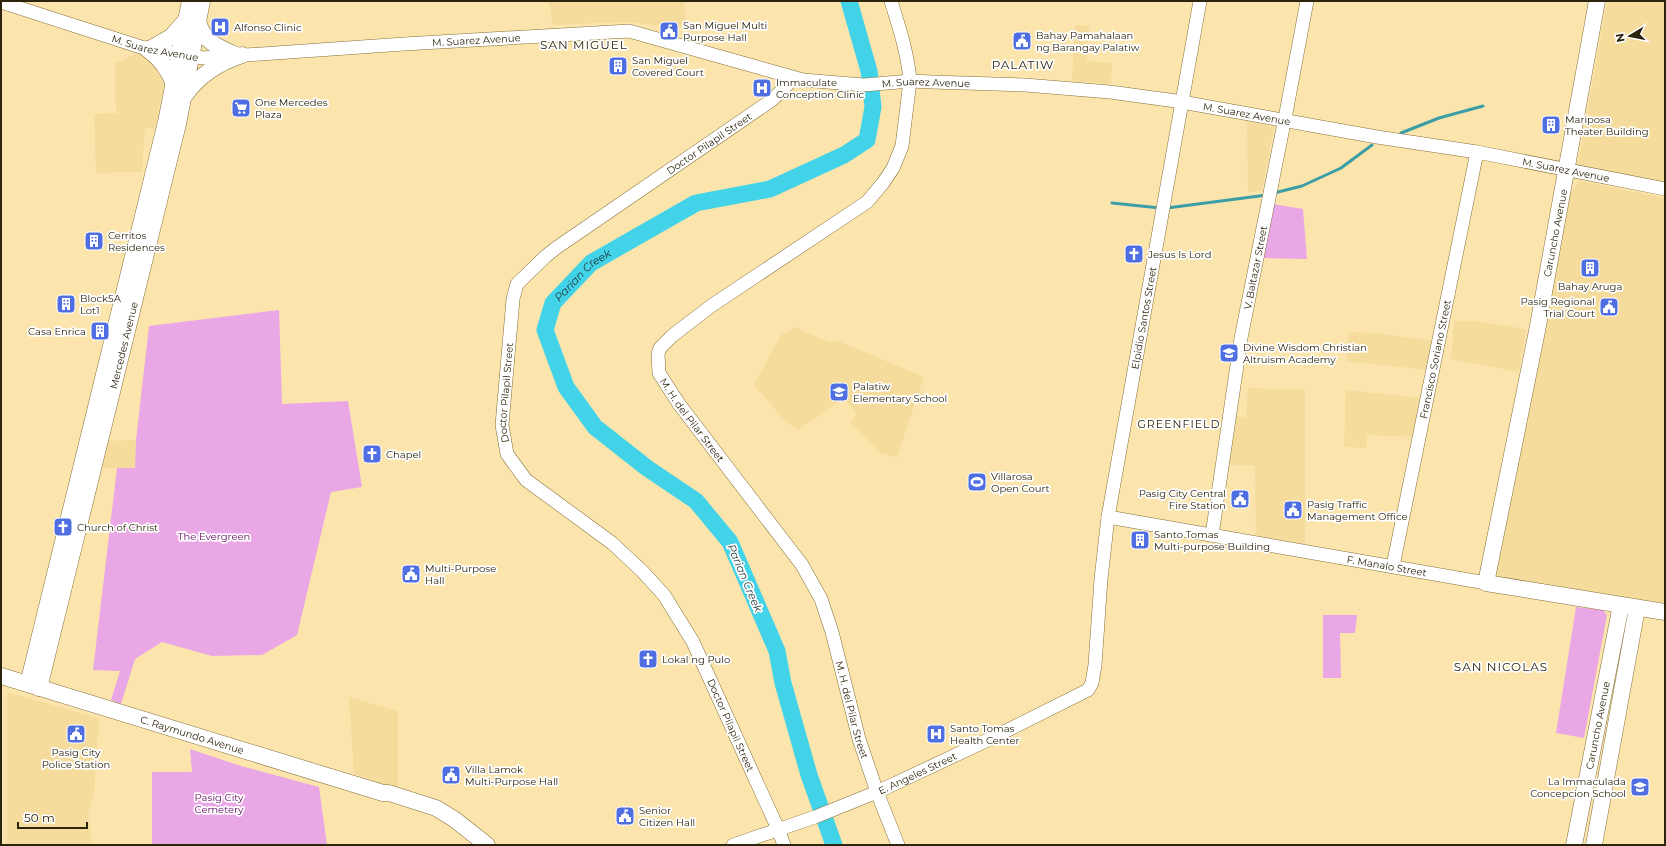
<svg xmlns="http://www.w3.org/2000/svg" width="1666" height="846" font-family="Montserrat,sans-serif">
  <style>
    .built { fill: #f5dc9c }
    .green { fill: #eaa7e6 }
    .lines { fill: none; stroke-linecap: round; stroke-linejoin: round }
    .stream { stroke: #3b9ea6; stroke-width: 3 }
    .river { stroke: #42d3e8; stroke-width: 17 }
    .minor-casing { stroke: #846f3a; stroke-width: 14 }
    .major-casing { stroke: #846f3a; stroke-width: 17 }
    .minor { stroke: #fff; stroke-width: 13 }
    .major { stroke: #fff; stroke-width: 16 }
    .labels { text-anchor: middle; stroke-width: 3.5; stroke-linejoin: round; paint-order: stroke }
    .poi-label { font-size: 10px; fill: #2c240d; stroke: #fff; text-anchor: start }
    .street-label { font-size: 10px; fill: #2c240d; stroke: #fff }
    .park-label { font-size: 10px; fill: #600760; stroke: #fff }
    .water-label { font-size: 11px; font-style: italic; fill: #1f373b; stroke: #fff }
    .neighbourhood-label { font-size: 11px; letter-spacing: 1px; fill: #2c240d; stroke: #fff }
    .quarter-label { font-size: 12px; letter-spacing: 1px; fill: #2c240d; stroke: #fff }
  </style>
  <rect width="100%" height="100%" fill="#fce5ad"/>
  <g class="built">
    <polygon points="549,1 683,1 689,29 625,22 553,25"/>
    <polygon points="1607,1 1665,1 1665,184 1578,165"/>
    <polygon points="1075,25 1089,26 1087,61 1112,63 1111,84 1072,81"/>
    <polygon points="141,52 156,68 164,86 155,129 145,128 142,172 96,173 94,114 117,113 115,100 115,63"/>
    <polygon points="1247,121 1274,127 1262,191 1248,192"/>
    <polygon points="1580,181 1665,198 1665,609 1493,577 1569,195"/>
    <polygon points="1454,321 1476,321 1526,329 1519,372 1451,359"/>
    <polygon points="795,327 830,343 836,340 924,377 897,457 880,453 850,423 857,414 844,398 798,430 786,422 754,385 781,335"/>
    <polygon points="1349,332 1373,333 1434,341 1428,370 1347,361"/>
    <polygon points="1248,388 1305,390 1305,544 1256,536 1255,466 1223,464 1230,416 1246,417"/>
    <polygon points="1346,390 1421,398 1414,437 1367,435 1366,448 1344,447"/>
    <polygon points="136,440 135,468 98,468 104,441"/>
    <polygon points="7,692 99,718 94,792 88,813 92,845 7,845"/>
    <polygon points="349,697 398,711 398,791 354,773"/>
  </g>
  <g class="green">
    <polygon points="1273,204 1303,209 1307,259 1263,258"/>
    <polygon points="279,310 282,404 348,401 362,487 331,492 297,635 262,655 212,656 162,642 135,659 121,704 111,700 120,671 93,670 117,468 135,468 136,440 149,326"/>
    <polygon points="1576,607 1603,610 1607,615 1584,738 1556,733"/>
    <polygon points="1323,615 1357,615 1355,633 1340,633 1341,678 1323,678"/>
    <polygon points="190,749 241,766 319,787 327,845 152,845 152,772 192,772"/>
  </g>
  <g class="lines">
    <g class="stream">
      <polyline points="1401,133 1439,118 1483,106"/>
      <polyline points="1274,193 1302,186 1341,168 1372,145"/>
      <polyline points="1112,203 1160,208"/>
      <polyline points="1167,208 1267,195"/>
    </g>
    <path class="river" id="s1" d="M834,845L809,775L783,683L777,651L730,542L696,501L647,468L595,427L566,387L545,330L553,303L591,263L696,203L770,189L844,155L867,140L873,107L869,71L849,1"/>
    <defs>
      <g id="minor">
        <path id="s2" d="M891,1C899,27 908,54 910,81L902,146L893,168L883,183L867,202L711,306L672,336L660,348L658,354L659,373L679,404L802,565L821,599L832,632L859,739L877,792L898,845"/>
        <path id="s3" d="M1,2L144,48L203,58L404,44L629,31L803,80L864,85L910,81L932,82L1025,85L1110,92L1176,101L1377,137L1477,152L1665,189"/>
        <path id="s4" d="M1108,517L1486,583"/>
        <path id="s5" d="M1212,535L1241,338L1286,113L1307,1"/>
        <path id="s6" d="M1393,566L1477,152"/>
        <path id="s7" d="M733,845L815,817L877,792L994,737L1088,690L1092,683L1095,665L1101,579L1108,517L1200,1"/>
        <path id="s8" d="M784,845L778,829L693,642L664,595L642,571L612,543L526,480L507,454L502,425L513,299L517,284L546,256L556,248L772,100L794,78"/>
      </g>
      <g id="major">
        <polyline points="1597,1 1537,331 1486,583 1665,612"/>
        <path d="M198,21C202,41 219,48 236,55"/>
        <path d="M147,49C160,58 169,70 174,85"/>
        <polyline points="150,49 171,37 186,20"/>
        <path d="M185,95C200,74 219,63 242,55"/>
        <path id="s9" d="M1,676L383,793H389L436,808L454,819L487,845"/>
        <polyline points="28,684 166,122 190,1"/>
        <path id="s10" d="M39,688L178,124L202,1"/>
        <path id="s11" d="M1574,845L1621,605"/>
        <polyline points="1594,845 1637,608"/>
      </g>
    </defs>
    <use href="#minor" class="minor-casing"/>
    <use href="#major" class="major-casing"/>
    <use href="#minor" class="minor"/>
    <use href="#major" class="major"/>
  </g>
  <defs>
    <symbol id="hospital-square" viewBox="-11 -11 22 22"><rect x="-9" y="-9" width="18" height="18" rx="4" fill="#4e6ee2" stroke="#fff"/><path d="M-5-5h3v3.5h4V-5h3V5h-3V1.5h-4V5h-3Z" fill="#fff"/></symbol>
    <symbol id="civic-square" viewBox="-11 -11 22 22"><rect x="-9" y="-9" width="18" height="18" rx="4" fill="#4e6ee2" stroke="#fff"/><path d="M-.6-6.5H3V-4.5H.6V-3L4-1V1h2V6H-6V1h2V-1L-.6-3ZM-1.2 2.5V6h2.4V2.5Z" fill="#fff"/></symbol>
    <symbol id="building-square" viewBox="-11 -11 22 22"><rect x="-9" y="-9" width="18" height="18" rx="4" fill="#4e6ee2" stroke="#fff"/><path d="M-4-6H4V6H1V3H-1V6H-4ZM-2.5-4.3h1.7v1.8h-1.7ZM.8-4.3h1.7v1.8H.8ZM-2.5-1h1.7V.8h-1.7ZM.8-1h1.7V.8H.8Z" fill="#fff"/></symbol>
    <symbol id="supermarket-square" viewBox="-11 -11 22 22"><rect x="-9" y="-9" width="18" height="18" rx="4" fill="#4e6ee2" stroke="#fff"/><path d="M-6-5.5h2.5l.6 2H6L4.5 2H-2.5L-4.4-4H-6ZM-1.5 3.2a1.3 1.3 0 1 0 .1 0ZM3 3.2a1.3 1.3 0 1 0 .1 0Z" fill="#fff"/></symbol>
    <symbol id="church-square" viewBox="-11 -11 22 22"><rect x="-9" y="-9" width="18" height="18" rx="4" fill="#4e6ee2" stroke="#fff"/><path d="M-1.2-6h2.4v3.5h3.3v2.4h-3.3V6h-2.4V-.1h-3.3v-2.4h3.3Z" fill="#fff"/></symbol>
    <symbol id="school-square" viewBox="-11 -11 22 22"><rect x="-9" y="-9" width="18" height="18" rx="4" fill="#4e6ee2" stroke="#fff"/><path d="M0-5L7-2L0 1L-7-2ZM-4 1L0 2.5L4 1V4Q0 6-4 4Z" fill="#fff"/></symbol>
    <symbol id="stadium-square" viewBox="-11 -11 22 22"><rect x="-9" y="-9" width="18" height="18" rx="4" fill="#4e6ee2" stroke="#fff"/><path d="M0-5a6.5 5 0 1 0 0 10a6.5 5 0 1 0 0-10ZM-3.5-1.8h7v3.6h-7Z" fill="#fff"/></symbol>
  </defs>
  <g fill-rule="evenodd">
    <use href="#hospital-square" x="209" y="16" width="22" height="22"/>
    <use href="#civic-square" x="658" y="20" width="22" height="22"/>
    <use href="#civic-square" x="1011" y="30" width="22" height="22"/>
    <use href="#building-square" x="607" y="55" width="22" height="22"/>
    <use href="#hospital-square" x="751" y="77" width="22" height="22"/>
    <use href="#supermarket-square" x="230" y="97" width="22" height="22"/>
    <use href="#building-square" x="1540" y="114" width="22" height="22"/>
    <use href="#building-square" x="83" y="230" width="22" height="22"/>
    <use href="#church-square" x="1123" y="243" width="22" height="22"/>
    <use href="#building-square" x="1579" y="257" width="22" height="22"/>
    <use href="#building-square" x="55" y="293" width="22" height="22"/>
    <use href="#civic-square" x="1598" y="296" width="22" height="22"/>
    <use href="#building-square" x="89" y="320" width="22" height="22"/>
    <use href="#school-square" x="1218" y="342" width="22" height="22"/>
    <use href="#school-square" x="828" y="381" width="22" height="22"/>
    <use href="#church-square" x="361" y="443" width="22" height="22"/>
    <use href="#stadium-square" x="966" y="471" width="22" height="22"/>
    <use href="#civic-square" x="1229" y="488" width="22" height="22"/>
    <use href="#civic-square" x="1282" y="499" width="22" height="22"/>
    <use href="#church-square" x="52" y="516" width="22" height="22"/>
    <use href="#building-square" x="1129" y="529" width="22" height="22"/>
    <use href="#civic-square" x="400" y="563" width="22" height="22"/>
    <use href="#church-square" x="637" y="648" width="22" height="22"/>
    <use href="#civic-square" x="65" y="723" width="22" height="22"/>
    <use href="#hospital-square" x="925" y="723" width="22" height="22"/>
    <use href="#civic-square" x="440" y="764" width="22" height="22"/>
    <use href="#school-square" x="1629" y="776" width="22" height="22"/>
    <use href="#civic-square" x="614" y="805" width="22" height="22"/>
  </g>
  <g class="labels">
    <g class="poi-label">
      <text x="683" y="29">San Miguel Multi<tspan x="683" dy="12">Purpose Hall</tspan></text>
      <text x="234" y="31">Alfonso Clinic</text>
      <text x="1036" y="39">Bahay Pamahalaan<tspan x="1036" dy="12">ng Barangay Palatiw</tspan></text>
      <text x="632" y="64">San Miguel<tspan x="632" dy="12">Covered Court</tspan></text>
      <text x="776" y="86">Immaculate<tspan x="776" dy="12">Conception Clinic</tspan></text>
      <text x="255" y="106">One Mercedes<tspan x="255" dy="12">Plaza</tspan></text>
      <text x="1565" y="123">Mariposa<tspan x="1565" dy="12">Theater Building</tspan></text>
      <text x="108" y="239">Cerritos<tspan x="108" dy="12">Residences</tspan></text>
      <text x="1148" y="258">Jesus Is Lord</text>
      <text x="1590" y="290" text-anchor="middle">Bahay Aruga</text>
      <text x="80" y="302">Block5A<tspan x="80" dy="12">Lot1</tspan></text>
      <text x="1595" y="305" text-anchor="end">Pasig Regional<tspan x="1595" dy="12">Trial Court</tspan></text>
      <text x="86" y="335" text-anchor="end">Casa Enrica</text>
      <text x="1243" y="351">Divine Wisdom Christian<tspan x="1243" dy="12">Altruism Academy</tspan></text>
      <text x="853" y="390">Palatiw<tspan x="853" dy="12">Elementary School</tspan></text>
      <text x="386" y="458">Chapel</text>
      <text x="991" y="480">Villarosa<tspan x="991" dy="12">Open Court</tspan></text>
      <text x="1226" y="497" text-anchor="end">Pasig City Central<tspan x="1226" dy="12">Fire Station</tspan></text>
      <text x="1307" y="508">Pasig Traffic<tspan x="1307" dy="12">Management Office</tspan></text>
      <text x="77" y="531">Church of Christ</text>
      <text x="1154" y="538">Santo Tomas<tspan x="1154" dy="12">Multi-purpose Building</tspan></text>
      <text x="425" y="572">Multi-Purpose<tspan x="425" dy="12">Hall</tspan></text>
      <text x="662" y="663">Lokal ng Pulo</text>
      <text x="950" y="732">Santo Tomas<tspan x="950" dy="12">Health Center</tspan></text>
      <text x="76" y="756" text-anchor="middle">Pasig City<tspan x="76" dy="12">Police Station</tspan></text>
      <text x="465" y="773">Villa Lamok<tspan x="465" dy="12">Multi-Purpose Hall</tspan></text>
      <text x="1626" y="785" text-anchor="end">La Immaculada<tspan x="1626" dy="12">Concepcion School</tspan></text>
      <text x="639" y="814">Senior<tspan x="639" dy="12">Citizen Hall</tspan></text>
    </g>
    <g class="street-label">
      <text dy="4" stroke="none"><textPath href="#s3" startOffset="484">M. Suarez Avenue</textPath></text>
      <text dy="4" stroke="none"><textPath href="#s3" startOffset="161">M. Suarez Avenue</textPath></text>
      <text dy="4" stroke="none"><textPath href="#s3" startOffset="941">M. Suarez Avenue</textPath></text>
      <text dy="4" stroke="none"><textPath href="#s3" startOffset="1264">M. Suarez Avenue</textPath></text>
      <text dy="4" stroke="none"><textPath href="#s8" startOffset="900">Doctor Pilapil Street</textPath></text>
      <text dy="4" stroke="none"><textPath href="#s3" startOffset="1588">M. Suarez Avenue</textPath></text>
      <text transform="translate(1555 233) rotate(-79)" y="4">Caruncho Avenue</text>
      <text dy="4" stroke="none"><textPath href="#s5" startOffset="271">V. Baltazar Street</textPath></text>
      <text dy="4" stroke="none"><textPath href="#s7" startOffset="765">Elpidio Santos Street</textPath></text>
      <text dy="4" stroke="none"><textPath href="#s10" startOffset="353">Mercedes Avenue</textPath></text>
      <text dy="4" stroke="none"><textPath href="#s6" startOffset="211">Francisco Soriano Street</textPath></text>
      <text dy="4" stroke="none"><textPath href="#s8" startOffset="552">Doctor Pilapil Street</textPath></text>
      <text dy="4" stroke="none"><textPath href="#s2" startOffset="551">M. H. del Pilar Street</textPath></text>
      <text dy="4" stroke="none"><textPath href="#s4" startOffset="283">F. Manalo Street</textPath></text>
      <text dy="4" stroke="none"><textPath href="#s2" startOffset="887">M. H. del Pilar Street</textPath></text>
      <text transform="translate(731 725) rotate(66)" y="4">Doctor Pilapil Street</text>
      <text dy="4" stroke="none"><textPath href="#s11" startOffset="122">Caruncho Avenue</textPath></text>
      <text dy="4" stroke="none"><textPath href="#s9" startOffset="200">C. Raymundo Avenue</textPath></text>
      <text dy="4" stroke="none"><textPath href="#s7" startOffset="198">E. Angeles Street</textPath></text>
    </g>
    <g class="park-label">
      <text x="214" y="540">The Evergreen</text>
      <text x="219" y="801">Pasig City<tspan x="219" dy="12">Cemetery</tspan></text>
    </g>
    <g class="water-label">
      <text dy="4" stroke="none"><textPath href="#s1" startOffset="679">Parian Creek</textPath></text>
      <text transform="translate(745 578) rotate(67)" y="4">Parian Creek</text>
    </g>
    <g class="neighbourhood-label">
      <text x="1179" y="428">GREENFIELD</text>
    </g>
    <g class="quarter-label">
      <text x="584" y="49">SAN MIGUEL</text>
      <text x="1023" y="69">PALATIW</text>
      <text x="1501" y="671">SAN NICOLAS</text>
    </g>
  </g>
  <rect width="1666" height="846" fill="none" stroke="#2c240d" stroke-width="4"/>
  <g transform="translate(1630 36) rotate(260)" stroke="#ffffff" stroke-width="3" paint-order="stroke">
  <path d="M0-3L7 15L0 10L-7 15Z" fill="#2c240d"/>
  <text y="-6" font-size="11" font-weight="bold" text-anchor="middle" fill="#2c240d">N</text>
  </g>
  <path d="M18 822v6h69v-6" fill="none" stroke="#2c240d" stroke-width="2"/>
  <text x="24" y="822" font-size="12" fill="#2c240d" stroke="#ffffff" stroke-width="3" paint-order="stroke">50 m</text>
</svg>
